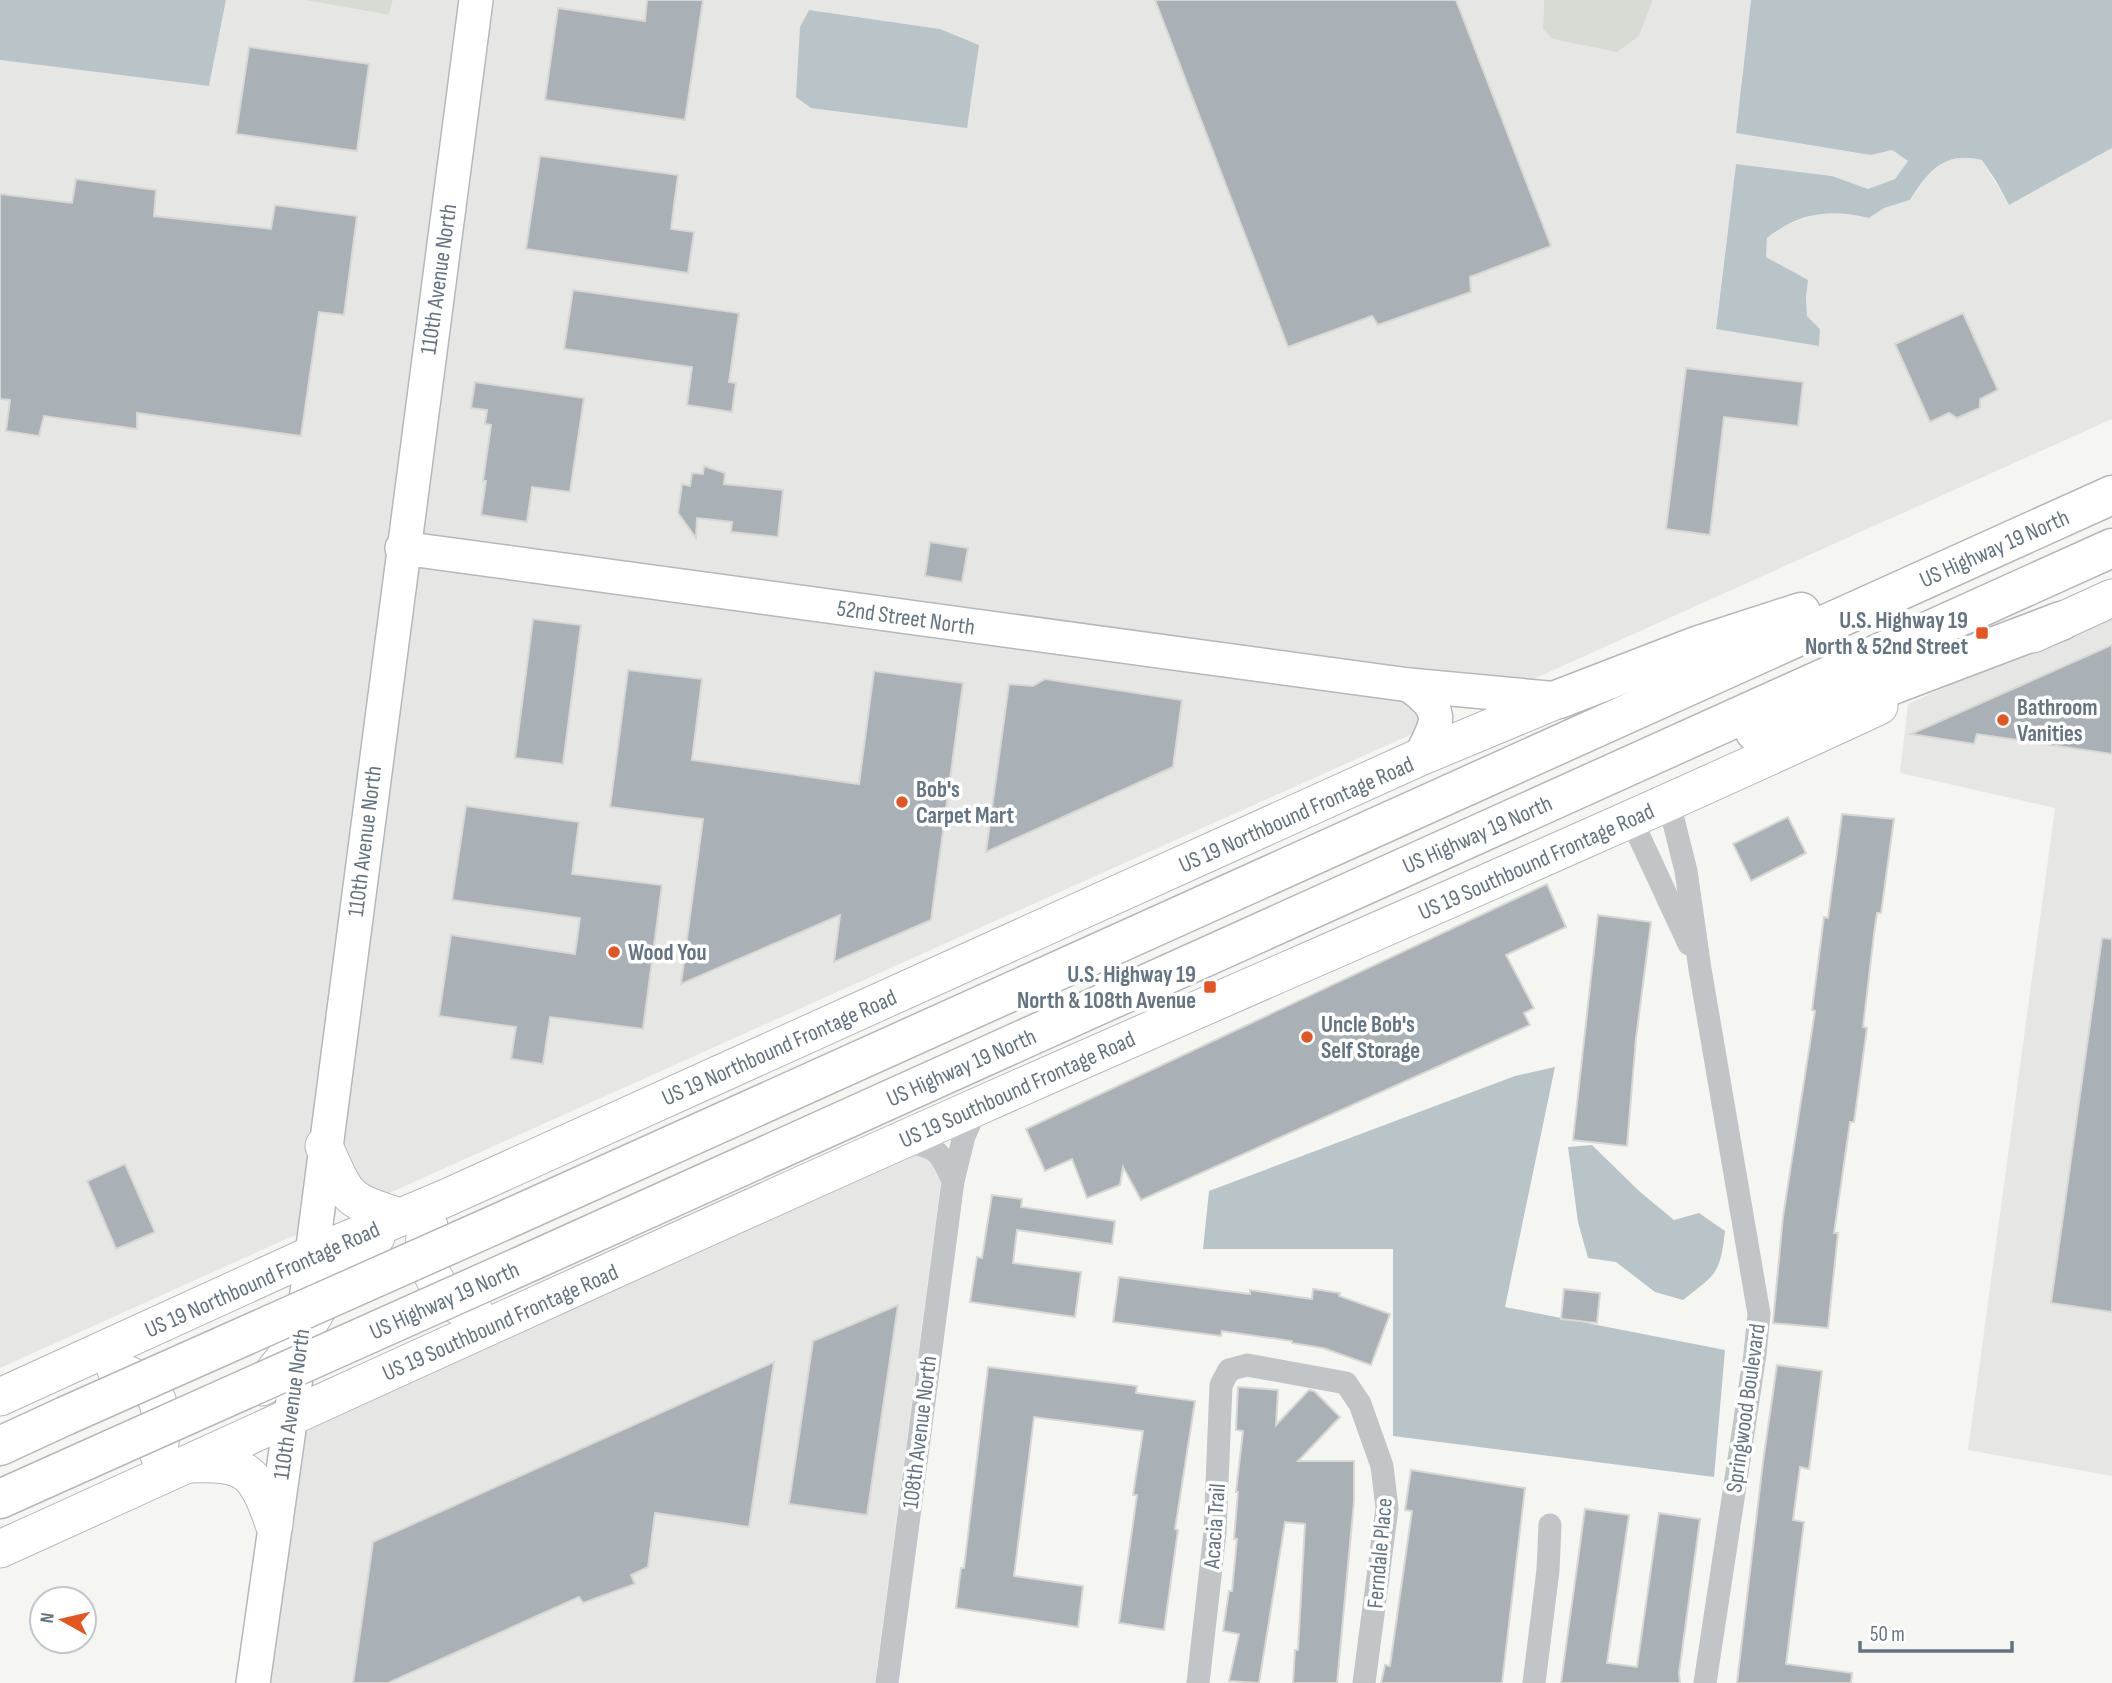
<svg xmlns="http://www.w3.org/2000/svg" width="2112" height="1683" font-family="'Sofia Sans Condensed',sans-serif">
  <style>
    .built { fill: #e6e7e5; fill-rule: evenodd }
    .green { fill: #d6dcd3 }
    .water { fill: #b8c4c8 }
    .building { fill: #a9b0b6; stroke: #d7d7d4; stroke-width: 2 }
    .lines { fill: none; stroke-linecap: round; stroke-linejoin: round }
    .secondary-casing { stroke: #b3b8bd; stroke-width: 36 }
    .primary-casing { stroke: #b4b8bc; stroke-width: 39 }
    .highway-casing { stroke: #b4b7ba; stroke-width: 41 }
    .street { stroke: #c1c5c8; stroke-width: 23 }
    .secondary { stroke: #fff; stroke-width: 33 }
    .primary { stroke: #fff; stroke-width: 37 }
    .highway { stroke: #fff; stroke-width: 38 }
    .highway-bridge-casing { stroke: #b4b7ba; stroke-width: 41; stroke-linecap: butt }
    .highway-bridge { stroke: #fff; stroke-width: 38 }
    .poi-dot { fill: #e55522; stroke: #fff; stroke-width: 2.5 }
    .labels { text-anchor: middle; stroke-width: 7; stroke-linejoin: round; paint-order: stroke }
    .street-label { font-size: 23px; fill: #647483; stroke: #fff }
    .poi-label { font-size: 23px; font-weight: bold; fill: #647483; stroke: #fff; text-anchor: start }
  </style>
  <rect width="100%" height="100%" fill="#f5f6f2"/>
  <g class="built">
    <polygon points="226,0 305,0 389,15 393,0 464,0 302,1232 0,1368 0,60 209,86"/>
    <path d="M487,0H1544L1543,29L1639,36L1653,0H1751L1742,77L1871,155L1892,150L1908,161L1895,179L1868,189L1832,176L1736,164L1716,328L1819,346L1820,329L1807,316L1806,297L1807,280L1766,257L1767,238L1781,227L1822,212H1848L1869,218L1884,208L1910,200L1923,180L1939,163L1966,156L1982,160L2009,205L2112,148V419L1520,685L415,540ZM809,10L940,29L800,27Z"/>
    <polygon points="413,560 1405,695 1420,706 1421,730 376,1199 366,1195 336,1145"/>
    <polygon points="2112,610 2112,1476 1968,1450 2055,808 1900,773 1908,704"/>
    <polygon points="903,1152 921,1155 933,1162 941,1181 875,1683 265,1683 301,1423"/>
  </g>
  <g class="green">
    <polygon points="305,0 393,0 389,15"/>
    <polygon points="1544,0 1653,0 1639,36 1617,52 1553,39 1543,29"/>
  </g>
  <g class="water">
    <polygon points="0,0 226,0 209,86 0,60"/>
    <path d="M1751,0H2112V148L2009,205L1996,181L1982,160C1944,151 1928,171 1910,200L1884,208L1869,218C1830,208 1798,213 1767,238L1766,257L1808,280L1806,297L1807,316L1820,329L1819,346L1716,329L1736,164L1832,176L1868,189L1895,179L1908,161L1892,150L1871,155L1736,133Z"/>
    <polygon points="809,10 940,29 979,45 967,128 811,108 796,97 800,27"/>
    <polygon points="1555,1067 1505,1307 1725,1350 1714,1477 1393,1436 1393,1249 1203,1249 1209,1191 1515,1076"/>
    <path d="M1592,1145L1639,1191L1674,1220L1699,1213L1725,1231C1720,1275 1716,1274 1683,1300L1655,1292L1616,1262L1588,1258L1578,1222L1568,1147Z"/>
  </g>
  <g class="building">
    <polygon points="647,0 703,0 685,120 545,100 558,8 645,21"/>
    <polygon points="1155,0 1456,0 1551,246 1470,277 1471,292 1378,325 1372,316 1288,347"/>
    <polygon points="249,47 369,64 357,151 236,134"/>
    <polygon points="540,156 678,175 671,229 694,232 688,273 526,249"/>
    <polygon points="76,179 156,190 154,216 271,229 275,205 357,216 344,315 319,312 301,436 137,413 137,429 44,416 39,436 6,431 10,400 0,399 0,194 72,203"/>
    <polygon points="573,290 739,313 729,382 736,383 732,412 687,405 692,367 564,349"/>
    <polygon points="1963,313 1998,390 1980,399 1980,408 1957,418 1949,413 1930,422 1895,344"/>
    <polygon points="1686,368 1803,382 1798,426 1724,417 1710,535 1666,529"/>
    <polygon points="475,382 584,398 570,492 532,487 527,522 481,515 486,481 483,481 491,425 485,424 487,410 471,408"/>
    <polygon points="704,466 725,473 724,484 783,490 778,537 731,532 732,522 697,518 696,538 678,513 682,484 690,486 692,473 703,474"/>
    <polygon points="930,542 968,548 962,582 925,576"/>
    <polygon points="533,619 581,625 563,764 515,758"/>
    <polygon points="2112,645 2112,754 1977,734 1974,744 1911,734"/>
    <polygon points="628,670 702,679 692,760 859,784 874,671 963,683 931,920 834,962 840,915 681,984 703,819 610,807"/>
    <polygon points="1045,679 1182,700 1173,767 986,852 1009,684 1033,686"/>
    <polygon points="466,806 579,822 572,874 662,885 643,1029 550,1017 543,1064 511,1059 516,1027 439,1016 451,935 575,954 580,918 452,900"/>
    <polygon points="1842,814 1894,819 1881,913 1877,913 1874,934 1863,1027 1867,1028 1854,1122 1850,1122 1834,1233 1838,1233 1828,1328 1773,1323 1783,1217 1815,1011 1812,1010 1824,917 1828,918"/>
    <polygon points="1788,817 1806,853 1751,881 1733,844"/>
    <polygon points="1547,884 1566,927 1506,955 1534,1008 1524,1013 1530,1025 1141,1200 1123,1167 1120,1185 1087,1198 1072,1159 1045,1171 1026,1129"/>
    <polygon points="1598,915 1651,922 1636,1038 1627,1146 1573,1140"/>
    <polygon points="2102,938 2112,939 2112,1312 2051,1303"/>
    <polygon points="125,1164 155,1232 116,1249 87,1181"/>
    <polygon points="992,1195 1022,1199 1021,1207 1115,1221 1112,1244 1017,1230 1013,1263 1081,1272 1075,1317 970,1302 977,1257 982,1258"/>
    <polygon points="1119,1277 1250,1294 1250,1290 1312,1299 1313,1289 1340,1293 1339,1296 1390,1314 1371,1365 1323,1348 1292,1343 1292,1341 1222,1331 1221,1336 1113,1322"/>
    <polygon points="1564,1289 1600,1293 1597,1323 1561,1319"/>
    <polygon points="898,1305 867,1515 789,1504 813,1341"/>
    <polygon points="774,1362 749,1527 655,1513 648,1567 631,1575 635,1584 583,1603 579,1597 388,1683 353,1683 373,1542"/>
    <polygon points="1777,1365 1822,1371 1809,1469 1800,1467 1793,1520 1804,1522 1786,1664 1852,1673 1851,1683 1737,1683 1763,1462"/>
    <polygon points="988,1367 1137,1386 1136,1393 1195,1401 1175,1529 1178,1530 1164,1630 1119,1623 1137,1495 1133,1495 1143,1431 1034,1417 1014,1576 1083,1586 1078,1627 956,1608 961,1568 964,1568"/>
    <polygon points="1238,1387 1278,1390 1276,1425 1309,1390 1314,1391 1340,1417 1298,1461 1354,1461 1354,1501 1337,1683 1293,1683 1295,1650 1298,1650 1305,1524 1285,1522 1259,1683 1229,1681 1239,1634 1223,1631 1229,1591 1232,1591 1237,1539 1234,1539 1238,1492 1236,1492 1243,1431 1236,1430"/>
    <polygon points="1411,1470 1525,1488 1502,1683 1381,1683 1385,1665 1390,1666 1412,1511 1405,1510"/>
    <polygon points="1585,1509 1629,1515 1607,1663 1637,1667 1659,1513 1700,1519 1679,1673 1680,1683 1561,1683"/>
  </g>
  <g class="lines">
    <defs>
      <g id="secondary">
        <polyline points="402,548 1409,685 1559,699"/>
        <path d="M1409,685C1446,712 1439,720 1420,757"/>
        <polyline points="253,1683 291,1415 476,0"/>
      </g>
      <g id="primary">
        <polyline points="2033,634 2112,598"/>
        <path d="M324,1146C348,1199 344,1199 400,1217"/>
        <path d="M429,1226C413,1252 443,1309 474,1311"/>
        <path d="M116,1370C165,1386 163,1409 159,1455"/>
        <polyline points="262,1387 301,1337 345,1262 376,1237"/>
        <polyline points="0,1397 311,1255 446,1198 1420,757 1559,699"/>
        <path d="M189,1464C247,1462 255,1470 274,1524"/>
        <path d="M0,1549C327,1401 653,1250 981,1105C1280,972 1582,844 1879,706"/>
      </g>
      <g id="highway">
        <polyline points="1559,699 1699,645 1801,612"/>
        <polyline points="1755,732 1845,703 2061,621"/>
        <polyline points="512,1217 2112,495"/>
        <polyline points="532,1261 2112,548"/>
        <polyline points="0,1446 65,1416"/>
        <polyline points="0,1499 87,1460"/>
      </g>
    </defs>
    <use href="#secondary" class="secondary-casing"/>
    <use href="#primary" class="primary-casing"/>
    <use href="#highway" class="highway-casing"/>
    <g class="street">
      <polyline points="1669,803 1686,871 1700,969 1759,1314 1755,1354 1705,1683"/>
      <polyline points="1631,819 1689,944"/>
      <path d="M901,1141C936,1147 939,1148 953,1181"/>
      <polyline points="887,1683 953,1181 964,1136 977,1107"/>
      <polyline points="1198,1683 1215,1532 1221,1385 1229,1370 1247,1365 1346,1383 1360,1404 1382,1466 1387,1508 1364,1683"/>
      <polyline points="1534,1683 1548,1570 1550,1525"/>
    </g>
    <use href="#secondary" class="secondary"/>
    <use href="#primary" class="primary"/>
    <use href="#highway" class="highway"/>
    <defs>
      <g id="highway-bridge">
        <polyline points="65,1416 512,1217"/>
        <polyline points="87,1460 532,1261"/>
      </g>
    </defs>
    <use href="#highway-bridge" class="highway-bridge-casing"/>
    <use href="#highway-bridge" class="highway-bridge"/>
  </g>
  <g class="poi-dot">
    <rect x="1975" y="626" width="14" height="14" rx="3.5"/>
    <circle cx="2003" cy="720" r="7"/>
    <circle cx="902" cy="802" r="7"/>
    <circle cx="614" cy="952" r="7"/>
    <rect x="1203" y="980" width="14" height="14" rx="3.5"/>
    <circle cx="1307" cy="1037" r="7"/>
  </g>
  <g class="labels">
    <g class="street-label">
      <text transform="translate(438 279) rotate(-82)" y="8">110th Avenue North</text>
      <text transform="translate(1994 548) rotate(-24)" y="8">US Highway 19 North</text>
      <text transform="translate(906 617) rotate(8)" y="8">52nd Street North</text>
      <text transform="translate(1296 814) rotate(-24)" y="8">US 19 Northbound Frontage Road</text>
      <text transform="translate(1477 834) rotate(-24)" y="8">US Highway 19 North</text>
      <text transform="translate(364 841) rotate(-83)" y="8">110th Avenue North</text>
      <text transform="translate(1536 861) rotate(-24)" y="8">US 19 Southbound Frontage Road</text>
      <text transform="translate(779 1047) rotate(-24)" y="8">US 19 Northbound Frontage Road</text>
      <text transform="translate(961 1067) rotate(-24)" y="8">US Highway 19 North</text>
      <text transform="translate(1017 1089) rotate(-24)" y="8">US 19 Southbound Frontage Road</text>
      <text transform="translate(262 1279) rotate(-24)" y="8">US 19 Northbound Frontage Road</text>
      <text transform="translate(444 1300) rotate(-24)" y="8">US Highway 19 North</text>
      <text transform="translate(500 1322) rotate(-24)" y="8">US 19 Southbound Frontage Road</text>
      <text transform="translate(291 1404) rotate(-82)" y="8">110th Avenue North</text>
      <text transform="translate(1745 1408) rotate(-82)" y="8">Springwood Boulevard</text>
      <text transform="translate(919 1432) rotate(-83)" y="8">108th Avenue North</text>
      <text transform="translate(1214 1526) rotate(-86)" y="8">Acacia Trail</text>
      <text transform="translate(1379 1553) rotate(-85)" y="8">Ferndale Place</text>
    </g>
    <g class="poi-label">
      <text x="1968" y="628" text-anchor="end">U.S. Highway 19<tspan x="1968" dy="26">North &amp; 52nd Street</tspan></text>
      <text x="2017" y="715">Bathroom<tspan x="2017" dy="26">Vanities</tspan></text>
      <text x="916" y="797">Bob's<tspan x="916" dy="26">Carpet Mart</tspan></text>
      <text x="628" y="960">Wood You</text>
      <text x="1196" y="982" text-anchor="end">U.S. Highway 19<tspan x="1196" dy="26">North &amp; 108th Avenue</tspan></text>
      <text x="1321" y="1032">Uncle Bob's<tspan x="1321" dy="26">Self Storage</tspan></text>
    </g>
  </g>
  <g transform="translate(63 1620) rotate(278)"><circle r="33" fill="#ffffff" stroke="#c1c7cd" stroke-width="2"/>
  <path d="M0-5L12 26L0 18L-12 26Z" fill="#e55522"/>
  <text y="-10" font-size="19" font-weight="bold" text-anchor="middle" fill="#647483">N</text>
  </g>
  <path d="M1860 1641v10h152v-10" fill="none" stroke="#647483" stroke-width="3.5"/>
  <text x="1870" y="1641" font-size="21" fill="#647483" stroke="#ffffff" stroke-width="5" paint-order="stroke">50 m</text>
</svg>
